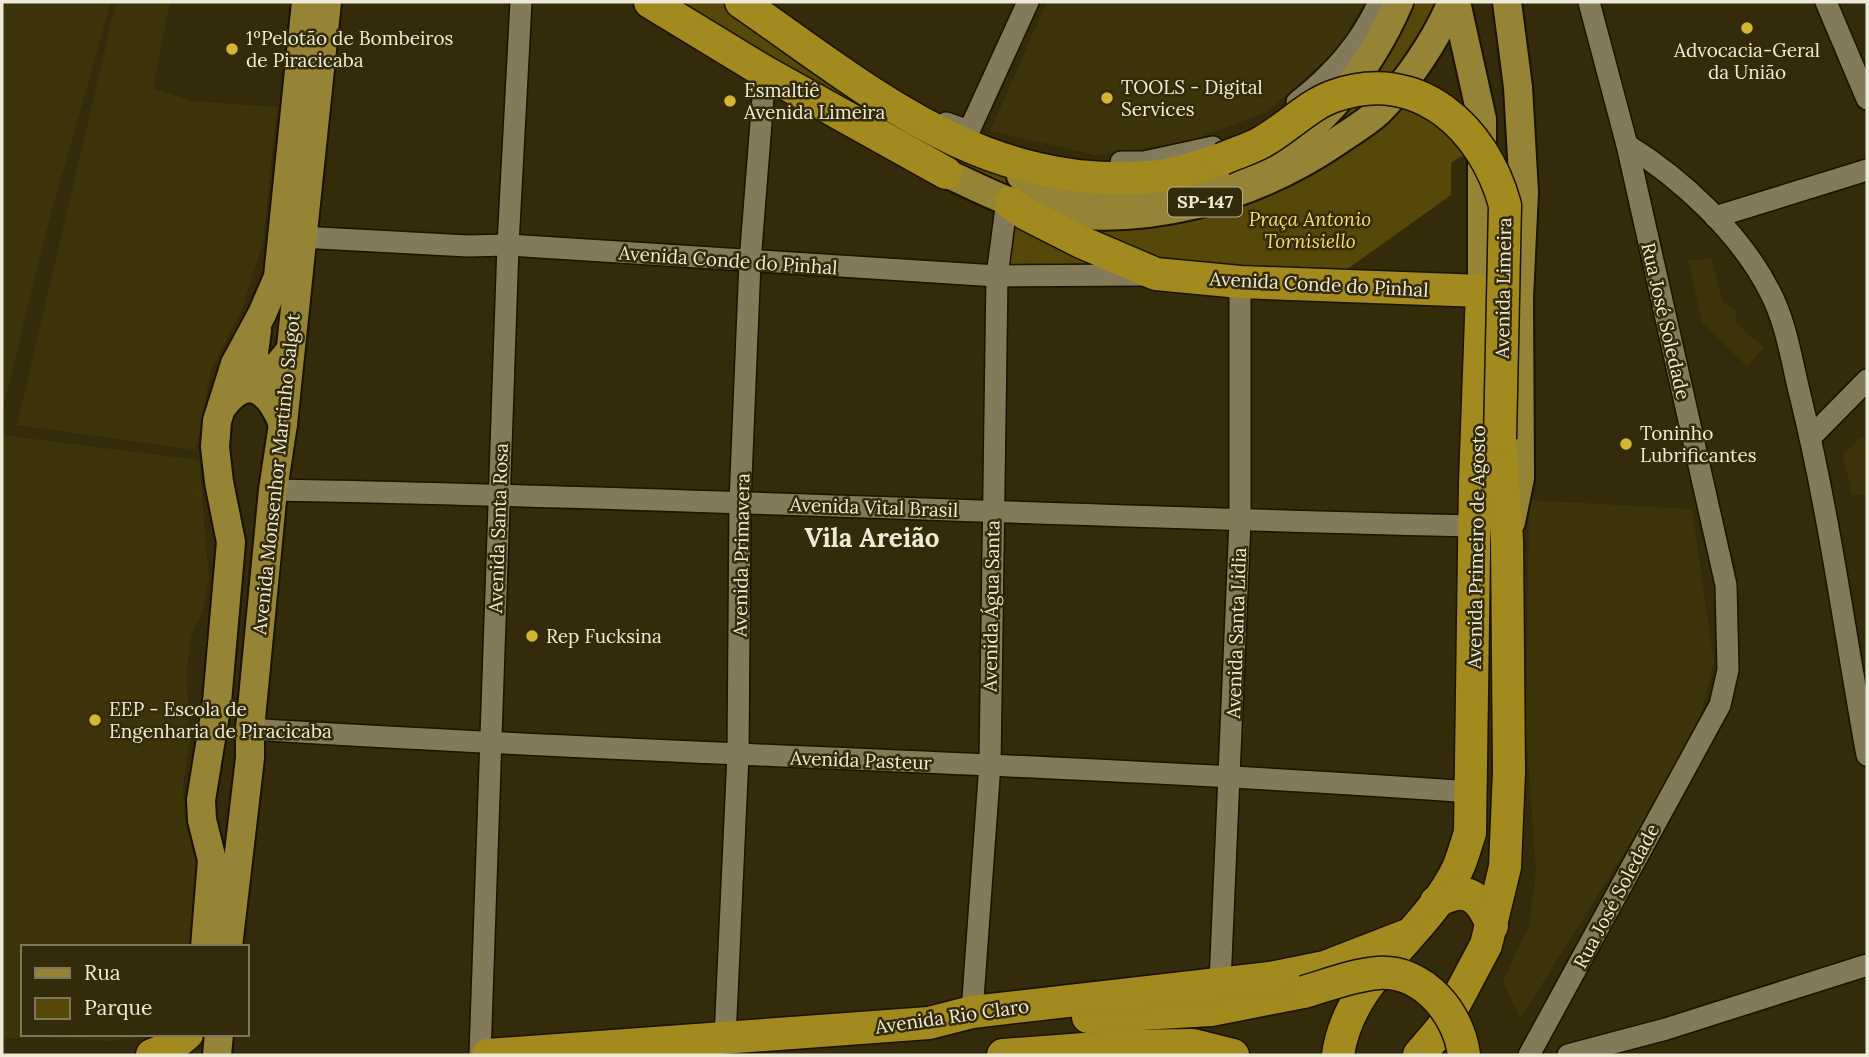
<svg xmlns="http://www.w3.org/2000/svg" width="1869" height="1057" font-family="Lora,serif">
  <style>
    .built { fill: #3e340a }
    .green { fill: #564809 }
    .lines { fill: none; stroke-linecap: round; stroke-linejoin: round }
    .minor-casing { stroke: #191300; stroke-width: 24 }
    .major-casing { stroke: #191300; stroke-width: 32 }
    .highway-casing { stroke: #191300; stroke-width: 35 }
    .minor { stroke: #837a59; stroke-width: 21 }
    .major { stroke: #968436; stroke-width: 28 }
    .highway { stroke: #a28a1f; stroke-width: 32 }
    .highway-bridge-casing { stroke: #191300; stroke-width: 35; stroke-linecap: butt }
    .highway-bridge { stroke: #a28a1f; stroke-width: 32 }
    .poi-dot { fill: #d4b635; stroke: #332b0a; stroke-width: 2.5 }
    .labels { text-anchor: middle; stroke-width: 5; stroke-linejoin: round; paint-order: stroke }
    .shield { fill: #332b0a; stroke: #b6b19a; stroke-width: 2 }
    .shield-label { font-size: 18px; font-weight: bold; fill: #eeead8 }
    .poi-label { font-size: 19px; fill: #eeead8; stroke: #332b0a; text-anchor: start }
    .park-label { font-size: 19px; font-style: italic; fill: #f9dc6d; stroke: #332b0a }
    .street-label { font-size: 19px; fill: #eeead8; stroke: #332b0a }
    .district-label { font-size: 26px; font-weight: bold; fill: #eeead8; stroke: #332b0a }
  </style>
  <rect width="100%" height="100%" fill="#332b0a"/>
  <g class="built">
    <polygon points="2,2 111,2 49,221 2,412"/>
    <polygon points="116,2 170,2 153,88 193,101 277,107 263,243 242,309 211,370 196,450 17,425"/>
    <polygon points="1047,2 1364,2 1340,46 1269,111 1185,143 1096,155 990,131"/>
    <polygon points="1711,258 1723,302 1737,310 1736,323 1764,348 1747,366 1702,322 1688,261"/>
    <polygon points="2,435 199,460 209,578 202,612 191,637 187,670 189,744 183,785 185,821 199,873 190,947 23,947 23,1034 166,1034 110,1041 33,1037 2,1039"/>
    <polygon points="1861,437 1867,442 1867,494 1852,495 1843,454"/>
    <polygon points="1529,500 1692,509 1714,662 1700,719 1651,810 1520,1019 1503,981 1529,926 1536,871 1526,732"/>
  </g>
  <g class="green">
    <path d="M649,2C674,2 717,0 740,2C753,5 794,41 808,51C838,72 870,92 902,111C949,141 1003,175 1058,188C1207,223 1341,138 1399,2H1445L1448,11L1388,102C1336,154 1264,188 1194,206C1166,213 1134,213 1104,213C1073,214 1040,213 1010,202C961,184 915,156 869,130C795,89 722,46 649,2Z"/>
    <polygon points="1407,94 1478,146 1451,163 1451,195 1325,285 997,276 1006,219 1081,242 1108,227 1181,217"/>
  </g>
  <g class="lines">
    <defs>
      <g id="minor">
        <polyline points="1826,2 1867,99"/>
        <path d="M1297,102C1331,76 1361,42 1379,2"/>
        <polyline points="946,123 969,131 1028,2"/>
        <path d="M1627,145C1681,178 1741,234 1770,292C1787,324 1792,364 1801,399C1830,517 1845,636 1867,755"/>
        <polyline points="1121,162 1144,162 1213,147"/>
        <polyline points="1715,217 1867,170"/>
        <polyline points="300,237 468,246 508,245 997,276 1144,275"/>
        <polyline points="1810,438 1867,380"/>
        <path d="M273,490C674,497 1074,517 1475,526"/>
        <path d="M250,729C657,755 1065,763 1472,792"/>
        <polyline points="1220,983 1240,521 1240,282"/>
        <polyline points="972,1012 990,764 997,276 1007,200"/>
        <polyline points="725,1038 738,755 740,502 750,262 765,72"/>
        <polyline points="480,1055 508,245 521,2"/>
        <polyline points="1529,1055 1720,705 1728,670 1726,585 1627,145 1589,2"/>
        <polyline points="1568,1055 1666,1029 1867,965"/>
      </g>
      <g id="major">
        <polyline points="1456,2 1482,119 1482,291"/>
        <polyline points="1507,2 1518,87 1524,192 1519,298 1520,478 1511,522"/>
        <path d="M946,173C977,187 1007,204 1040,210C1144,229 1253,199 1339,140C1352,131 1366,123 1378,112C1407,83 1436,40 1452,2"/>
        <path d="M1021,176C1095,205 1188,200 1259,164C1322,132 1372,65 1399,2"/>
        <polyline points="257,330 253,360 260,368 275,369 288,353"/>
        <path d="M224,405C250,371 271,394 283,424"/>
        <polyline points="205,947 212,860 202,820 201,800 217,702 231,542 219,482 215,447 217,421 235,364 262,314 278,277 306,2"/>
        <polyline points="228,947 250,758 250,729 273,490 283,424 327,2"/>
        <polyline points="217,1055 219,1034"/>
      </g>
      <g id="highway">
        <polyline points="650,2 765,72 946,173"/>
        <path d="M741,2C870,91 983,191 1150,177C1175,175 1199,166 1222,159"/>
        <path d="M1011,203L1026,214L1081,242L1156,274L1240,282L1482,291L1475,483L1470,833C1466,844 1463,857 1458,868C1426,936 1349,976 1338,1055"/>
        <path d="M1436,902C1466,885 1480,895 1492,926"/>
        <polyline points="1088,1017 1211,1010 1303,992"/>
        <polyline points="152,1055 170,1048 187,1034"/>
        <polyline points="488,1055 929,1023 972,1012 1270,978 1325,967 1405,936"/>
        <polyline points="1003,1055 1125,1046 1193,1045 1233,1055"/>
        <polyline points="1419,1055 1442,1028 1486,945 1505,867 1509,772 1507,540 1500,439"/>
      </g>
    </defs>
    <use href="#minor" class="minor-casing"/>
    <use href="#major" class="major-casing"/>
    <use href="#highway" class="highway-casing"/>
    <use href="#minor" class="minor"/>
    <use href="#major" class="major"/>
    <use href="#highway" class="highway"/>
    <defs>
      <g id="highway-bridge">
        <path d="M1222,159C1235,153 1250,149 1262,142C1286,129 1308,105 1334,96C1418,66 1484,128 1505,205L1500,439"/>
        <path d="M1304,992C1328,985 1353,975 1378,973C1424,970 1459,1014 1464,1055"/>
      </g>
    </defs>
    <use href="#highway-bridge" class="highway-bridge-casing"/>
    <use href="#highway-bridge" class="highway-bridge"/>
  </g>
  <g class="poi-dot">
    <circle cx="1747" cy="28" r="7"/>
    <circle cx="232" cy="49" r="7"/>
    <circle cx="1107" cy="98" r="7"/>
    <circle cx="730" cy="101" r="7"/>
    <circle cx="1626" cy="444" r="7"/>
    <circle cx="532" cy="636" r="7"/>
    <circle cx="95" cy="720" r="7"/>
  </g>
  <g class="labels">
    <rect class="shield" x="1168" y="187.5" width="74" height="29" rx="5"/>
    <g class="shield-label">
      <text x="1205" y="208">SP-147</text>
    </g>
    <g class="poi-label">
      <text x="246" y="45">1ºPelotão de Bombeiros<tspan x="246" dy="22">de Piracicaba</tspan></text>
      <text x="1747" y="57" text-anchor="middle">Advocacia-Geral<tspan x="1747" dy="22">da União</tspan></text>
      <text x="1121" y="94">TOOLS - Digital<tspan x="1121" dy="22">Services</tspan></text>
      <text x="744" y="97">Esmaltiê<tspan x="744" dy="22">Avenida Limeira</tspan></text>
      <text x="1640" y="440">Toninho<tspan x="1640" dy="22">Lubrificantes</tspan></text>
      <text x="546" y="643">Rep Fucksina</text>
      <text x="109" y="716">EEP - Escola de<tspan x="109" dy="22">Engenharia de Piracicaba</tspan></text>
    </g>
    <g class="park-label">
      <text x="1310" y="226">Praça Antonio<tspan x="1310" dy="22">Tornisiello</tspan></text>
    </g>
    <g class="street-label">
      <text transform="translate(728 260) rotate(4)" y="7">Avenida Conde do Pinhal</text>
      <text transform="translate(1319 284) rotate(3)" y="7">Avenida Conde do Pinhal</text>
      <text transform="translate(1503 288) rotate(-89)" y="7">Avenida Limeira</text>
      <text transform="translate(1666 321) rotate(77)" y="7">Rua José Soledade</text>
      <text transform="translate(276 474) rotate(-84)" y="7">Avenida Monsenhor Martinho Salgot</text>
      <text transform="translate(874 507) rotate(2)" y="7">Avenida Vital Brasil</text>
      <text transform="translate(498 528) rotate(-88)" y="7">Avenida Santa Rosa</text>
      <text transform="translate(1476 547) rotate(-89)" y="7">Avenida Primeiro de Agosto</text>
      <text transform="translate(741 555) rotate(-89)" y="7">Avenida Primavera</text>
      <text transform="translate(991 606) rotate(-89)" y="7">Avenida Água Santa</text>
      <text transform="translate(1236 633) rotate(-88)" y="7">Avenida Santa Lidia</text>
      <text transform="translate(861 760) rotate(2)" y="7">Avenida Pasteur</text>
      <text transform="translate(1616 896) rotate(-62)" y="7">Rua José Soledade</text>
      <text transform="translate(952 1016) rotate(-8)" y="7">Avenida Rio Claro</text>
    </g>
    <g class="district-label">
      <text x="872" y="547">Vila Areião</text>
    </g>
  </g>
  <rect width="1869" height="1057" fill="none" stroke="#eeead8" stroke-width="7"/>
  <rect x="21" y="945" width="228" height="91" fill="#332b0a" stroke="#7e775c" stroke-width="2"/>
  <rect x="35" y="968" width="35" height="10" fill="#968436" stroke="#7e775c" stroke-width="2"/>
  <text x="84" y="980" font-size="21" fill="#eeead8">Rua</text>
  <rect x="35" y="998" width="35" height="21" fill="#564809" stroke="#7e775c" stroke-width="2"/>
  <text x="84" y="1015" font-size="21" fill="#eeead8">Parque</text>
</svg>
